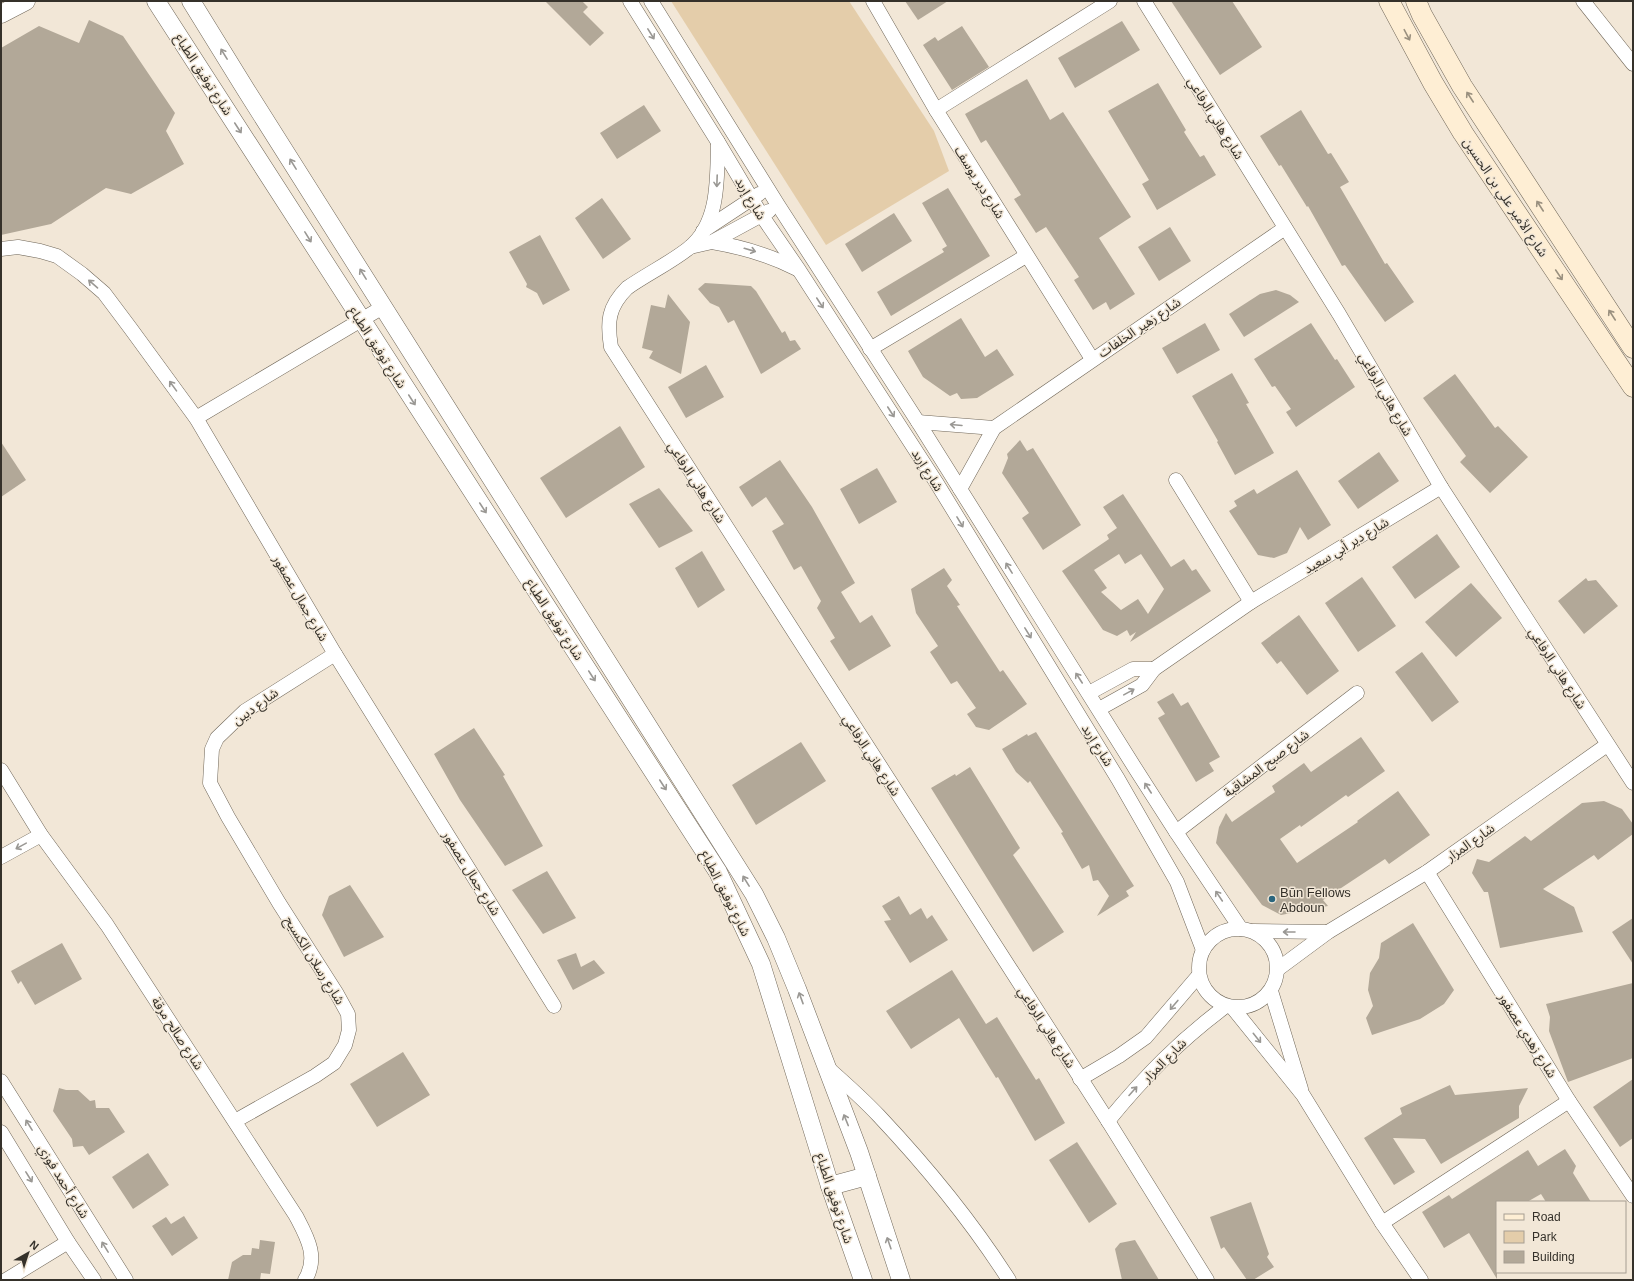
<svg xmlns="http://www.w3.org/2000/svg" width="1634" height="1281" font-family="Arial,'Noto Sans Arabic',sans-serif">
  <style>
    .green { fill: #e4cdaa }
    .building { fill: #b2a898; fill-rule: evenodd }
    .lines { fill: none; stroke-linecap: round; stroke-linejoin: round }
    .minor-casing { stroke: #706759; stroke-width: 15 }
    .tertiary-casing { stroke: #706759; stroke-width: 19 }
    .secondary-casing { stroke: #706759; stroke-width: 21 }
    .minor { stroke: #fff; stroke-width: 14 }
    .tertiary { stroke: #fff; stroke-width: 18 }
    .secondary { stroke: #feeed4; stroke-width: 20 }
    .oneway { stroke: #9a9894 }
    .oneway2 { stroke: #9a907f }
    .poi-dot { fill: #2b667e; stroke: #f2e7d7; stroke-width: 1.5 }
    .labels { text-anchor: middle; stroke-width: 3; stroke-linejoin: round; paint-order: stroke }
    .street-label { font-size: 13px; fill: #35312a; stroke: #f2e7d7 }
    .poi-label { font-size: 13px; fill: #35312a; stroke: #f2e7d7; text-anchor: start }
  </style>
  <rect width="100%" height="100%" fill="#f2e7d7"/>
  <polygon class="green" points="671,1 849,1 934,131 949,171 826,245"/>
  <g class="building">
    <polygon points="545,1 582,1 588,7 583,12 604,33 590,46"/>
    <polygon points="905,1 948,1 918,20"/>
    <polygon points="1171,1 1232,1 1262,47 1220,75"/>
    <polygon points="89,20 123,36 175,113 166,131 184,164 131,194 106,188 51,224 1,235 1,48 39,26 79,43"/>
    <polygon points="1122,21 1140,50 1075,88 1058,58"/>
    <polygon points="962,26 989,67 952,90 923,45 935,37 938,41"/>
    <polygon points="1027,79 1050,120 1063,112 1131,217 1099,238 1135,294 1110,310 1106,302 1093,310 1074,280 1079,277 1046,227 1036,233 1014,199 1021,195 986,140 981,143 965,114"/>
    <polygon points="1158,83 1186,130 1184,132 1200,157 1204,155 1216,175 1157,210 1142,184 1149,180 1108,111"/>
    <polygon points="644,105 661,131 617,159 600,133"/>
    <polygon points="1301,110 1328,154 1331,153 1349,182 1340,187 1385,264 1387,263 1414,302 1385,322 1345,265 1342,266 1308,206 1307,207 1281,165 1279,166 1260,136"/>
    <polygon points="948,188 990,256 891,316 877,292 944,252 942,249 947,246 922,203"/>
    <polygon points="602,198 631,239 603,259 575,218"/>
    <polygon points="894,213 912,241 862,272 845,244"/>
    <polygon points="1170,227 1191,261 1159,281 1138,247"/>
    <polygon points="540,235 570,290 543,305 537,293 526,287 527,284 509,252"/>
    <polygon points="705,283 751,286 756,291 782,333 785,331 790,341 795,340 801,349 761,374 734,320 728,323 719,307 710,303 698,289"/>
    <polygon points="1276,290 1290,295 1299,302 1244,337 1229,314 1260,294"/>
    <polygon points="668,294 690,322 681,374 649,358 653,351 642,348 651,305 665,308"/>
    <polygon points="961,318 985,357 997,349 1014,375 977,398 961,399 957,393 950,396 923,377 908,351"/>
    <polygon points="1205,323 1220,350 1177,374 1162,348"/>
    <polygon points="1311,323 1335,360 1337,359 1355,387 1296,427 1286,412 1291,409 1275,386 1272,387 1254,359"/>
    <polygon points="706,365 724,397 686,418 668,387"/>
    <polygon points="1232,373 1249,403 1246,404 1274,453 1235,475 1217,442 1218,441 1192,396"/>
    <polygon points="1455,374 1495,428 1498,426 1528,457 1490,493 1460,462 1466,456 1423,398"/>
    <polygon points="620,426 645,467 566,518 540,478"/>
    <polygon points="1020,440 1027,451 1033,448 1081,525 1043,550 1022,518 1029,513 1002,473 1008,458 1007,454"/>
    <polygon points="1,442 26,480 1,497"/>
    <polygon points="1379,452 1399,481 1358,509 1338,481"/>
    <polygon points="780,460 812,507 855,583 841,592 860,623 872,615 891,646 849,671 830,641 835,638 817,608 821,601 801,566 794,570 772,531 784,524 766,497 752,507 739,487"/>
    <polygon points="877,468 897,502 859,524 840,489"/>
    <polygon points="1297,470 1331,525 1308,540 1300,527 1287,553 1274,558 1258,555 1229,511 1237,506 1234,501 1254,489 1257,494"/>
    <polygon points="659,488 693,531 659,548 629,504"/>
    <path d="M1123,494L1171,567L1184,559L1192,571L1196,569L1211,591L1130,642L1136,632L1130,636L1127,630L1117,636L1103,630L1062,571L1109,539L1107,535L1117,528L1103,507ZM1119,554L1125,564L1141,554L1164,589L1148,614L1138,599L1121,610L1101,592L1107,588L1094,570Z"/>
    <polygon points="1437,534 1460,567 1415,599 1392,567"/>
    <polygon points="702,551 725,590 698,608 675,568"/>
    <polygon points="944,568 952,580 947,586 960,605 957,606 1000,672 1003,670 1027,704 989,730 976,727 967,714 976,708 957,681 951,684 930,652 938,646 916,613 911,589"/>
    <polygon points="1362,577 1396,626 1358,652 1325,603"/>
    <polygon points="1586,578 1588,581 1596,580 1618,606 1584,634 1558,601"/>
    <polygon points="1471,583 1502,618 1456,657 1425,622"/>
    <polygon points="1299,615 1339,671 1307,695 1281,661 1277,664 1261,643"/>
    <polygon points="1422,652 1459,702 1432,722 1395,672"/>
    <polygon points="1173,693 1181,706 1188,702 1220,757 1209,763 1214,771 1196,782 1158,718 1165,714 1157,702"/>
    <polygon points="474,728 505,775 503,776 543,846 505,866 460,800 434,754"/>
    <polygon points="1036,732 1134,886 1126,891 1129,896 1097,916 1109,896 1098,880 1093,881 1089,865 1082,869 1061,833 1063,832 1030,781 1028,783 1016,772 1002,749 1027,734 1028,736"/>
    <polygon points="1361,737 1385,771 1348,797 1346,795 1301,827 1300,825 1280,839 1297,863 1358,822 1357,821 1398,791 1430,835 1389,864 1385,859 1323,900 1328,906 1281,915 1262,905 1216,843 1219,827 1226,813 1232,822 1275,792 1272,786 1304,763 1311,772"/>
    <polygon points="801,742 826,781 756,825 732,785"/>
    <polygon points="970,767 1020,848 1013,855 1064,932 1033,952 931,788 955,774 956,776"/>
    <polygon points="1604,801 1622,809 1633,824 1633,834 1598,860 1594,855 1543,889 1574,907 1583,932 1500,948 1488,892 1484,892 1472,873 1477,859 1489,862 1525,836 1531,841 1582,803"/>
    <polygon points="547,871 576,918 543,934 512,890"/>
    <polygon points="350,885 384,937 344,957 322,915 329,896"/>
    <polygon points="899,896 910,915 921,908 927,919 932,915 948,940 910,963 884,921 891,920 882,906"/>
    <polygon points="1633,918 1633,964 1612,932"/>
    <polygon points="1413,923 1454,990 1444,1004 1420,1019 1372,1035 1366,1018 1373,1006 1368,990 1370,973 1379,958 1381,943"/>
    <polygon points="62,943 82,979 35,1005 21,981 18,984 11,971"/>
    <polygon points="576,953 581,967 594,960 605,973 573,990 557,960"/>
    <polygon points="952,970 986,1024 997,1017 1036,1080 1039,1078 1065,1123 1035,1141 998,1077 996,1078 959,1018 911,1049 886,1011"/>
    <polygon points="1633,983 1633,1058 1568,1082 1549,1031 1550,1017 1546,1004"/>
    <polygon points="403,1052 430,1095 377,1127 350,1084"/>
    <polygon points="1633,1079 1633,1138 1620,1147 1593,1107"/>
    <polygon points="1450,1085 1455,1095 1528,1088 1519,1106 1519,1118 1441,1164 1425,1139 1393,1138 1415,1172 1394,1185 1364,1138 1402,1114 1400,1108"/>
    <polygon points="59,1088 66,1090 78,1090 90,1101 95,1100 96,1108 109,1108 125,1132 89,1155 83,1146 73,1147 72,1139 53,1111"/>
    <polygon points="1077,1142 1117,1204 1089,1223 1049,1160"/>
    <polygon points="1565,1149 1576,1166 1573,1173 1591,1202 1546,1202 1541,1194 1527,1202 1497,1202 1497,1279 1469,1233 1444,1248 1422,1212 1449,1195 1452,1199 1528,1150 1538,1166"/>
    <polygon points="148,1153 169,1185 133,1209 112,1177"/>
    <polygon points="1251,1202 1269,1254 1267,1257 1274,1267 1253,1280 1247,1280 1224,1247 1221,1249 1210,1217"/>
    <polygon points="184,1216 198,1238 172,1256 152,1226 166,1217 171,1224"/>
    <polygon points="260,1240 275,1242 270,1274 261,1273 260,1280 228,1280 232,1262 243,1255 251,1255 252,1248 259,1249"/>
    <polygon points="1135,1240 1159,1280 1122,1280 1115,1249 1120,1243"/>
  </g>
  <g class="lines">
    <defs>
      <g id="minor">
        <polyline points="630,1 718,142 762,216 799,270 936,482 1118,779 1177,882 1203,950"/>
        <polyline points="651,1 778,205 918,422 1135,768 1176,832 1241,929"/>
        <polyline points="873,1 936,110 1092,359"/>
        <polyline points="1144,1 1339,314 1441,487 1633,783"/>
        <polyline points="1583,1 1633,64"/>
        <polyline points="936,110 1110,1"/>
        <path d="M718,142C717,177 720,223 689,248C670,263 647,274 627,288C608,307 607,322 611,347L1108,1121L1207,1280"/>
        <polyline points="703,231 759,194"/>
        <path d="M712,242C742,247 769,255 797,269"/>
        <polyline points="690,247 712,242 769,211"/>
        <polyline points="1,249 18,247 40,251 57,256 82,274 104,293 131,329 196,418 335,654 554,1006"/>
        <polyline points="870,349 1026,256"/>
        <polyline points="196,418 383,307"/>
        <polyline points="918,422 994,428"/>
        <polyline points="1176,480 1251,602"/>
        <polyline points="960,489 994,428 1285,228"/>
        <polyline points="1089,693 1133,669 1154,669"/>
        <polyline points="1099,709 1142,685 1154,669 1251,602 1441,487"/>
        <path d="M1,770L41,835L107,925L296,1216C307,1237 319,1257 305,1280"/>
        <polyline points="1176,832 1357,693"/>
        <polyline points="1,857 41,835"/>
        <polyline points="1427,872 1569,1101 1633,1196"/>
        <circle cx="1238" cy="968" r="39"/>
        <polyline points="1253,931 1328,932"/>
        <polyline points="1278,969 1328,932 1427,872 1607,745"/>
        <polyline points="1271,991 1301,1089"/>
        <polyline points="1232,1007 1303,1095 1382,1223 1421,1280"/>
        <path d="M828,1068C845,1083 863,1099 879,1116C926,1166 972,1222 1009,1280"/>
        <polyline points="1080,1079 1119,1056 1146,1037 1199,975"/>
        <polyline points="1,1081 126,1280"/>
        <polyline points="235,1121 315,1076 334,1063 345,1045 349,1030 348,1014 337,994 279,903 228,817 210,783 212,749 217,738 245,711 335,654"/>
        <path d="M1108,1121C1145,1076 1179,1041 1226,1006"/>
        <polyline points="1,1132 68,1242 94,1280"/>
        <polyline points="1382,1223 1569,1101"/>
        <polyline points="6,1280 68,1242"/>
      </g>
      <g id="tertiary">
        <polyline points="156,1 718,872 761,964 830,1186 863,1280"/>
        <polyline points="191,1 246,90 754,894 776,938 797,989 859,1152 901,1280"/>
        <polyline points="1,14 26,1"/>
        <polyline points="830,1186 867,1176"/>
      </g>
      <g id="secondary">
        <polyline points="1389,1 1433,83 1463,133 1633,387"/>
        <polyline points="1416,1 1422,15 1462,86 1633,348"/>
      </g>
    </defs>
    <use href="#minor" class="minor-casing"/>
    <use href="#tertiary" class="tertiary-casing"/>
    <use href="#secondary" class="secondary-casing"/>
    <use href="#minor" class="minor"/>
    <use href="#tertiary" class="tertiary"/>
    <use href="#secondary" class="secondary"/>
  </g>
  <defs><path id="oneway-shaft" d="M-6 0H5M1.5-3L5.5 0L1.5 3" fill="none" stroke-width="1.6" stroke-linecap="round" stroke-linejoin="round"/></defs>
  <g class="oneway">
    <use href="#oneway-shaft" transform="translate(651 34) rotate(58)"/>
    <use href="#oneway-shaft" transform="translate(224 54) rotate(-122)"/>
    <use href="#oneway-shaft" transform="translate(238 128) rotate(57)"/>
    <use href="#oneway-shaft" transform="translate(293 164) rotate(-122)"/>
    <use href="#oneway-shaft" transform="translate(717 181) rotate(92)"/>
    <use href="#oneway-shaft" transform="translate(308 237) rotate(58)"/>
    <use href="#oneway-shaft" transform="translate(750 250) rotate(16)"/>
    <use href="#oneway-shaft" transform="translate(363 274) rotate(-122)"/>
    <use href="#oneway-shaft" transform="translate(93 284) rotate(-139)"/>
    <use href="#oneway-shaft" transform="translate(820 303) rotate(57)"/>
    <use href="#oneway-shaft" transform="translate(173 386) rotate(-126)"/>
    <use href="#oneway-shaft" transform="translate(412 400) rotate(57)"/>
    <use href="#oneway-shaft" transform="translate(891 412) rotate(57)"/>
    <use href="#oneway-shaft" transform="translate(956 425) rotate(-175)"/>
    <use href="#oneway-shaft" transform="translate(483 508) rotate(57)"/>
    <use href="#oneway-shaft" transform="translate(960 522) rotate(59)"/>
    <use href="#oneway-shaft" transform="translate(1009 568) rotate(-122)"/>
    <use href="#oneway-shaft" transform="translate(1028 633) rotate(58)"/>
    <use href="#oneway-shaft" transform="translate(592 676) rotate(57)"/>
    <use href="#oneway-shaft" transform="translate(1079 678) rotate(-123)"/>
    <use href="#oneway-shaft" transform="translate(1129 692) rotate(-29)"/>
    <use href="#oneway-shaft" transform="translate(663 785) rotate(57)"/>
    <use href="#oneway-shaft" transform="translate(1148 788) rotate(-123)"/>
    <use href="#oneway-shaft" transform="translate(21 846) rotate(151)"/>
    <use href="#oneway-shaft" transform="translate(746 881) rotate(-122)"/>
    <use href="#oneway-shaft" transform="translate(1219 896) rotate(-124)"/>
    <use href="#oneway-shaft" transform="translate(1289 932) rotate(-180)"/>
    <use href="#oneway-shaft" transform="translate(801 998) rotate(-110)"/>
    <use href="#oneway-shaft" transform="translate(1174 1005) rotate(130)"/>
    <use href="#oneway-shaft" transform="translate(1257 1038) rotate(51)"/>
    <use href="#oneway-shaft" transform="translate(1133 1091) rotate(-48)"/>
    <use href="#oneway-shaft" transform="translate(846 1120) rotate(-112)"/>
    <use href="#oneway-shaft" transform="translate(29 1125) rotate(-122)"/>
    <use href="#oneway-shaft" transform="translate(29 1177) rotate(58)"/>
    <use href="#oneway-shaft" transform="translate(889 1243) rotate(-109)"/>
    <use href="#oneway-shaft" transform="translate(105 1247) rotate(-122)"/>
  </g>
  <g class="oneway2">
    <use href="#oneway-shaft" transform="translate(1407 35) rotate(62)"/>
    <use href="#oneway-shaft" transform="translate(1470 97) rotate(-123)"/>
    <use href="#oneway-shaft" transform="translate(1540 206) rotate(-123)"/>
    <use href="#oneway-shaft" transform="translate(1559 275) rotate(56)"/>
    <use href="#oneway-shaft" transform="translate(1612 315) rotate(-123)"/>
  </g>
  <circle class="poi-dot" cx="1272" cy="899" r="4"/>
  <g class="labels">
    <g class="street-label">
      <text transform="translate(204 74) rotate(57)" y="5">شارع توفيق الطباع</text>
      <text transform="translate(1216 118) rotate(58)" y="5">شارع هاني الرفاعي</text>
      <text transform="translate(980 182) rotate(58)" y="5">شارع دير يوسف</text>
      <text transform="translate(1506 197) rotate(56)" y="5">شارع الأمير علي بن الحسين</text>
      <text transform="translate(751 198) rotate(59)" y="5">شارع إربد</text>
      <text transform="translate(1139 327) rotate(-34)" y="5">شارع زهير الخلفات</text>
      <text transform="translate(378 347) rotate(57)" y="5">شارع توفيق الطباع</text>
      <text transform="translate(1386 394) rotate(60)" y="5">شارع هاني الرفاعي</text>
      <text transform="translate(928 470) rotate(58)" y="5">شارع إربد</text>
      <text transform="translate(697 482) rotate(57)" y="5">شارع هاني الرفاعي</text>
      <text transform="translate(1346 545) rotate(-31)" y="5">شارع دير أبي سعيد</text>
      <text transform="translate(301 598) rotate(60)" y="5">شارع جمال عصفور</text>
      <text transform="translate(555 619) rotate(57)" y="5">شارع توفيق الطباع</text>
      <text transform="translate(1558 668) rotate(57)" y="5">شارع هاني الرفاعي</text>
      <text transform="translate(255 706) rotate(-36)" y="5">شارع دبين</text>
      <text transform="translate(1098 745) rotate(58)" y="5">شارع إربد</text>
      <text transform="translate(872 755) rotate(57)" y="5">شارع هاني الرفاعي</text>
      <text transform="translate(1266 763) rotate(-37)" y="5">شارع صبح المشاقبة</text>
      <text transform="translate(1470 842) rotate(-35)" y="5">شارع المزار</text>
      <text transform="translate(472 873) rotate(58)" y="5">شارع جمال عصفور</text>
      <text transform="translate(726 893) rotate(63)" y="5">شارع توفيق الطباع</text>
      <text transform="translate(315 960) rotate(58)" y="5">شارع رسلان الكسيح</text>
      <text transform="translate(1047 1027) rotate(57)" y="5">شارع هاني الرفاعي</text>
      <text transform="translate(178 1033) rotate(57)" y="5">شارع صالح مرقة</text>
      <text transform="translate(1528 1035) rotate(58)" y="5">شارع زهدي عصفور</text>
      <text transform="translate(1164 1060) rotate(-45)" y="5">شارع المزار</text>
      <text transform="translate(64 1181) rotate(58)" y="5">شارع أحمد فوزي</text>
      <text transform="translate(835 1198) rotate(72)" y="5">شارع توفيق الطباع</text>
    </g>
    <g class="poi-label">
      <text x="1280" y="897">Būn Fellows<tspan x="1280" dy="15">Abdoun</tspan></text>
    </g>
  </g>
  <rect width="1634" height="1281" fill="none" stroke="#35312a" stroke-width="4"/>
  <rect x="1496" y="1201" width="130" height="72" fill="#f2e7d7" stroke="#a69e92"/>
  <rect x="1504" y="1214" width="20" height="6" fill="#feeed4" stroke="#a69e92"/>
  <text x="1532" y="1221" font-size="12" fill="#35312a">Road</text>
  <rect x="1504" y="1231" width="20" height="12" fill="#e4cdaa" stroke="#a69e92"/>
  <text x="1532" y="1241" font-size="12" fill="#35312a">Park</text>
  <rect x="1504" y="1251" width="20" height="12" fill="#b2a898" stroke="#a69e92"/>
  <text x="1532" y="1261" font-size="12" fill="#35312a">Building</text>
  <g transform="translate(28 1253) rotate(39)" stroke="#f2e7d7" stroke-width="3" paint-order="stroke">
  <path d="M0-3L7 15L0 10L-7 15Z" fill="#35312a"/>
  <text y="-6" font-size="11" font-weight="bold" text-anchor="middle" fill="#35312a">N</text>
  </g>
</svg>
